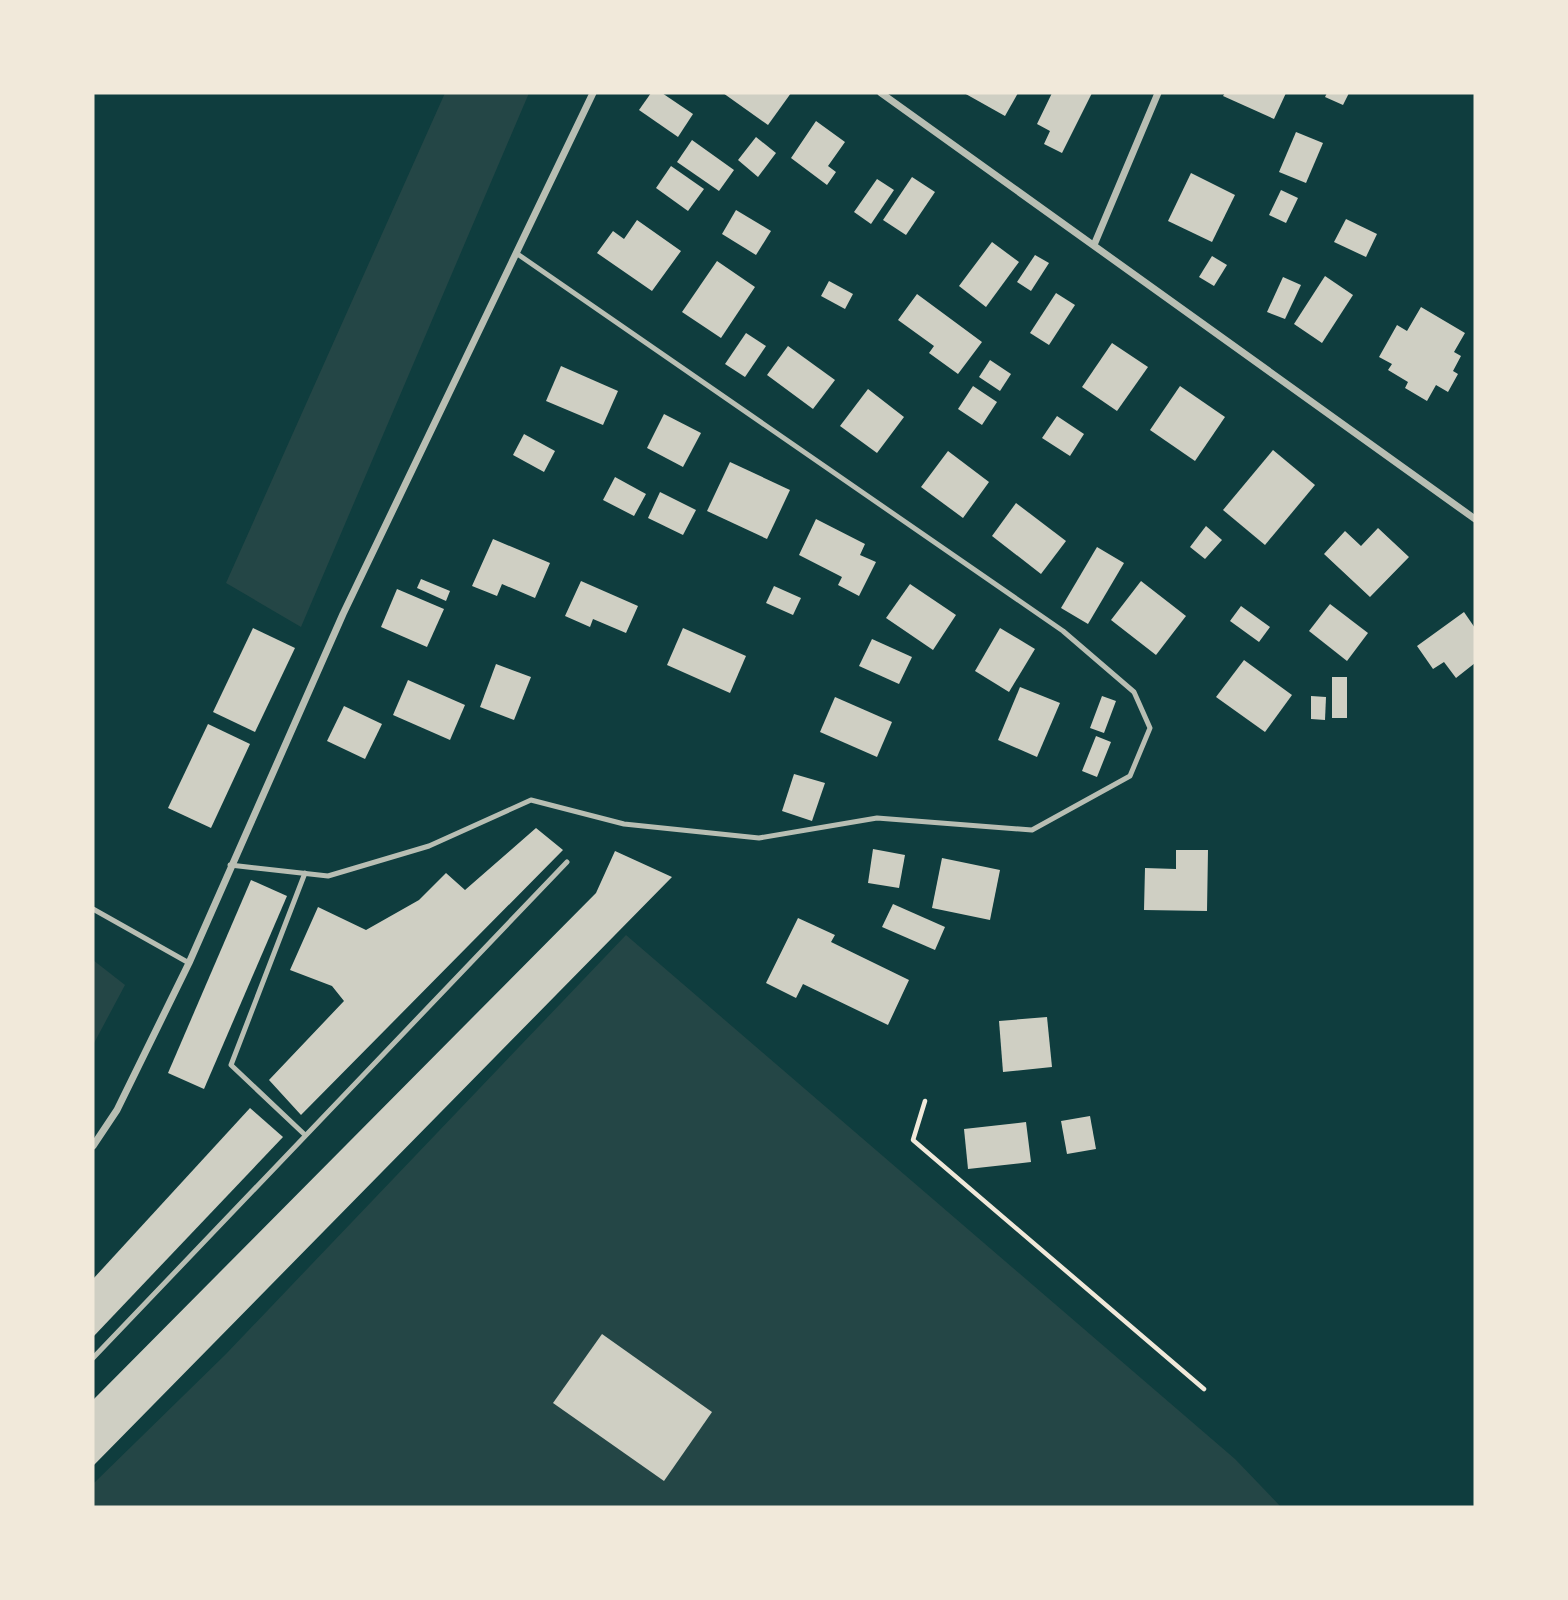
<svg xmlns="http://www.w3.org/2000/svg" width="1568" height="1600" font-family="Literata,serif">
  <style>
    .green { fill: #244646 }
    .building { fill: #cfcfc3 }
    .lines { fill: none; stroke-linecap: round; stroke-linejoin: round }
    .path { stroke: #f1e9da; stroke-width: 4.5 }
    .service { stroke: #b8beb3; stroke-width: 5 }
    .minor { stroke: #b8beb3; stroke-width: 7 }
  </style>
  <rect width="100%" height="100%" fill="#0f3d3e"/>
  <g class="green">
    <polygon points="445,93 529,93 301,627 226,583"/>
    <polygon points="626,935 1235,1459 1281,1507 93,1507 93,1484 226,1354"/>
    <polygon points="93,960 125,985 93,1045"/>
  </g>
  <g class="building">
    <polygon points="651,93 662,93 693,114 678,137 639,110"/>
    <polygon points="723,93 791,93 768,125"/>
    <polygon points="964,93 1018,93 1005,116"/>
    <polygon points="1052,93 1092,93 1062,153 1044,144 1050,131 1037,124"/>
    <polygon points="1225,93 1286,93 1274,119 1223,96"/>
    <polygon points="1327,93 1349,93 1343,105 1325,97"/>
    <polygon points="816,121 845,142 828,166 836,172 827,185 791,158"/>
    <polygon points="1296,132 1323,143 1306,183 1279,172"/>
    <polygon points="756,137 776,153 758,177 738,160"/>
    <polygon points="692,140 734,170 719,191 677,162"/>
    <polygon points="671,166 704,189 688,211 656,188"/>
    <polygon points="1191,173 1235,195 1212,242 1168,221"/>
    <polygon points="912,177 935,192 906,235 883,220"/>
    <polygon points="877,179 894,190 871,224 854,212"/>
    <polygon points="1281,190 1298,198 1286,223 1269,215"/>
    <polygon points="736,210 771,231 756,255 722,234"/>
    <polygon points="1346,219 1377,234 1366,257 1334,242"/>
    <polygon points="637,220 681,251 652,291 597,253 613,231 624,239"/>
    <polygon points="992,242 1019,262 986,307 959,286"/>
    <polygon points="1035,255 1049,263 1031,291 1017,282"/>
    <polygon points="1212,256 1227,265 1214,286 1199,277"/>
    <polygon points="717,261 755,287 721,338 682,312"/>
    <polygon points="1325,276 1353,295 1322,343 1294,324"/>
    <polygon points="1283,277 1301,285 1285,319 1267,312"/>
    <polygon points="829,281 853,294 845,309 821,296"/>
    <polygon points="1056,293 1075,305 1049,345 1030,333"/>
    <polygon points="917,294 982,342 958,374 929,353 934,346 898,320"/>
    <polygon points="1421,307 1465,333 1454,352 1461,356 1453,371 1458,374 1448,392 1436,385 1427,401 1405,388 1408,382 1388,370 1392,364 1379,357 1397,325 1407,331"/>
    <polygon points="746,333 766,346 745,377 725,364"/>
    <polygon points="1112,343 1148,367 1117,411 1082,387"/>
    <polygon points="788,346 835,380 813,409 767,375"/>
    <polygon points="990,360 1011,374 1000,391 979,377"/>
    <polygon points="561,366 618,391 603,425 546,401"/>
    <polygon points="973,386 997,402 982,425 958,409"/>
    <polygon points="1180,386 1225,417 1195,461 1150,430"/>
    <polygon points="868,389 904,417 877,453 840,426"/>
    <polygon points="664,414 701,433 683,467 647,448"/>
    <polygon points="1057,416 1084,434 1070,456 1042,438"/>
    <polygon points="524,434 555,451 544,472 513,455"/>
    <polygon points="1273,450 1315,485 1265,545 1223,510"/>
    <polygon points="948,451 989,482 963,518 921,487"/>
    <polygon points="730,462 790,490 767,539 707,511"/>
    <polygon points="615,477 646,494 634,516 603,500"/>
    <polygon points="660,492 696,510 683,535 648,518"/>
    <polygon points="1016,503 1066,541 1041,574 992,536"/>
    <polygon points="816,519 865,544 860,555 876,562 859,596 838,585 842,577 799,555"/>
    <polygon points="1206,526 1222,540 1205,559 1190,547"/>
    <polygon points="1378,528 1409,557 1370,597 1324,554 1345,531 1361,546"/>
    <polygon points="493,539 550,563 535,598 502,584 497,596 472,586"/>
    <polygon points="1097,547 1124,563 1088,624 1061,608"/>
    <polygon points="421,579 450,591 446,601 417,588"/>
    <polygon points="581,581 638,606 626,633 593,619 590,627 565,616"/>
    <polygon points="1141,581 1186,616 1156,655 1111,620"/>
    <polygon points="910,584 956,615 933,650 886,618"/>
    <polygon points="774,586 801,598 793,615 766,603"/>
    <polygon points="397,589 444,609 427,647 381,627"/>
    <polygon points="1330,604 1368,633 1347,661 1309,631"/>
    <polygon points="1241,606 1270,627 1259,642 1230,621"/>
    <polygon points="1464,612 1475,628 1475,663 1456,678 1444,662 1433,669 1417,646"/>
    <polygon points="253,628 295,648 255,732 213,712"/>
    <polygon points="683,628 746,656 730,693 667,665"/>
    <polygon points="1000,628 1035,649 1009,692 975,671"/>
    <polygon points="872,639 912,657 899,684 859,666"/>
    <polygon points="1244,660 1292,695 1265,732 1216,697"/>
    <polygon points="496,664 531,677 514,720 480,707"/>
    <rect x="1332" y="677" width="15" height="41"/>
    <polygon points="408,680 465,705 450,740 393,715"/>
    <polygon points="1020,687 1060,703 1037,757 998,740"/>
    <polygon points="1102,696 1116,701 1104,733 1090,728"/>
    <polygon points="1311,696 1326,697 1325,720 1311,719"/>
    <polygon points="835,697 892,722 877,757 820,732"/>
    <polygon points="344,706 382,724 365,759 327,741"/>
    <polygon points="208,724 250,744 211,828 168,808"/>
    <polygon points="1096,736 1111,742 1097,777 1082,771"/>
    <polygon points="794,774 825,783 812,821 782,811"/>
    <polygon points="536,828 563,850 301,1115 269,1080 344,1001 332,986 290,970 318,907 366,930 419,900 446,873 465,890"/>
    <polygon points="873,849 905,855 899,888 868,883"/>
    <polygon points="1176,850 1208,850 1207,911 1144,910 1145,868 1176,869"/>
    <polygon points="615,851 672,877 93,1466 93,1400 596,893"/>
    <polygon points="942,858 1000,870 990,920 932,908"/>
    <polygon points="251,880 287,896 204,1089 168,1073"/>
    <polygon points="893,904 945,927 935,950 882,927"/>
    <polygon points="798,918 835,935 831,942 909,980 888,1025 803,984 796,998 766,983"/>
    <polygon points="1047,1017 1052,1067 1003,1072 999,1021"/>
    <polygon points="250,1108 283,1137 93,1337 93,1279"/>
    <polygon points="1090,1116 1096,1149 1067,1154 1061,1121"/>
    <polygon points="1026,1122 1031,1162 968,1169 964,1129"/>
    <polygon points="602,1334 712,1412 664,1481 553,1403"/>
  </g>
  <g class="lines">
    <polyline class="path" points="925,1101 913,1140 1204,1389"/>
    <g class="service">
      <polyline points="230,865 328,876 429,846 531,800 624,824 759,838 877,818 1032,830 1130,776 1150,728 1134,692 1063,631 516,253"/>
      <polyline points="93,909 189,963"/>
      <polyline points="304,1134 231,1065 305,873"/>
      <polyline points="93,1358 567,862"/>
    </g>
    <g class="minor">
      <polyline points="881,93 1475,519"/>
      <polyline points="1094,245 1158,93"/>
      <polyline points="93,1146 117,1110 189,963 343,614 593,93"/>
    </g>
  </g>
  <rect width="1568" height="1600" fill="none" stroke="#f1e9da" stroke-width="189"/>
</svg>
